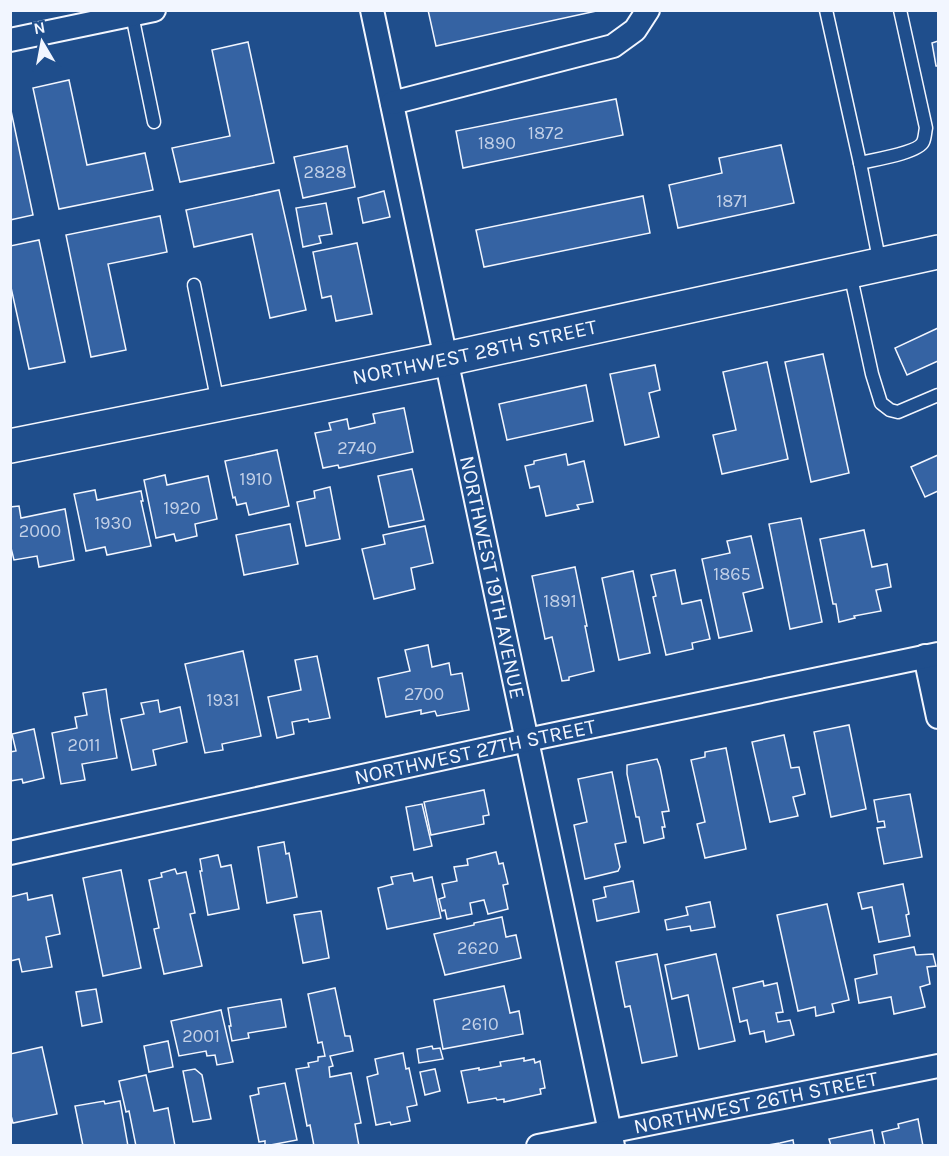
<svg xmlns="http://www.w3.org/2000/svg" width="949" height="1156" font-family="Karla,sans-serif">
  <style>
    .building { fill: #3563a3; stroke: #f2f6ff; stroke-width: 1.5 }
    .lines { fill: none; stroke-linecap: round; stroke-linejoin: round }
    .lane-casing { stroke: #f2f6ff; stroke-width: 15 }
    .street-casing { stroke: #f2f6ff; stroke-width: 26 }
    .secondary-casing { stroke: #f2f6ff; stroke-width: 36 }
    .lane { stroke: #1f4e8c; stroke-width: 12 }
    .street { stroke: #1f4e8c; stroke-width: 22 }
    .secondary { stroke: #1f4e8c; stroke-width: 33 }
    .labels { text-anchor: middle; stroke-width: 4.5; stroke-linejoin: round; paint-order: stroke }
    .number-label { font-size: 18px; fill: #c3d1e8 }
    .street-label { font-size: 21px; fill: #f2f6ff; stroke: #1f4e8c }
  </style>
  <rect width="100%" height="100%" fill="#1f4e8c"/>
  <g class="building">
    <polygon points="428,10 601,10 436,46"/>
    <polygon points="938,41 938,66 936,66 932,43"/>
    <polygon points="248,42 274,163 180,182 172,148 230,136 212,50"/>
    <polygon points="69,80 87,165 145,153 153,190 59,209 33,88"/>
    <polygon points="616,99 623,135 463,168 456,131"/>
    <polygon points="10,106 33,215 10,220"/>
    <polygon points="781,145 794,203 678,228 669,185 722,173 719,158"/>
    <polygon points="347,146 355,187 303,198 294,157"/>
    <polygon points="279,190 306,310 270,318 252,234 194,247 186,210"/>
    <polygon points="384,191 390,217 363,223 358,198"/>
    <polygon points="643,196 650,233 484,267 476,230"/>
    <polygon points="326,203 332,234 319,236 321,243 303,247 296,208"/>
    <polygon points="160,216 167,252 108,264 126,350 91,357 66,235"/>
    <polygon points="39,240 65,362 29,369 10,283 10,246"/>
    <polygon points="357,243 372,314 336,321 331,296 322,298 313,252"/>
    <polygon points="938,328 938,361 907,375 895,348"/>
    <polygon points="823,354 849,473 811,482 785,362"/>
    <polygon points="767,362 788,459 722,474 713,435 736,430 723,372"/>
    <polygon points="655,365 660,390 649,393 659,437 625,445 610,374"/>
    <polygon points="586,385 593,421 507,440 499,404"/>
    <polygon points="404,408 413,452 339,468 338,465 323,468 315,433 331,430 329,423 347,419 349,429 375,423 373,414"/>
    <polygon points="277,450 289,506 249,515 246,503 237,505 235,497 233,498 225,461"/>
    <polygon points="566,454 568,465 584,461 593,502 577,505 579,509 546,516 539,486 530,488 525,466 534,464 534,461"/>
    <polygon points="938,455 938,491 925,497 911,467"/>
    <polygon points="412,469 424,520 389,527 378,476"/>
    <polygon points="165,475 167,485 208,476 217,519 195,524 197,536 176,541 174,534 156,538 144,480"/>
    <polygon points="330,487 340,539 306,546 297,502 315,498 314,491"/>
    <polygon points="95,490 97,500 141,491 143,501 141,501 151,546 107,555 105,547 86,551 74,494"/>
    <polygon points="19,506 21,518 65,509 74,560 39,567 37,556 14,560 10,544 10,507"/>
    <polygon points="801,518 822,622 790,629 769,524"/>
    <polygon points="290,524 298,564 244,575 236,535"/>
    <polygon points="425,526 433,563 411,568 415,589 374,599 362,549 385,544 383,535"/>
    <polygon points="864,530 872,567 887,564 891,587 876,590 881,611 854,616 855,618 839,622 836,604 833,604 820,539"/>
    <polygon points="751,536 763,588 743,593 752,631 719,638 702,559 730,553 727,541"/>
    <polygon points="575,567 587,626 585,626 594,671 569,677 569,680 562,681 552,637 545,639 532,576"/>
    <polygon points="675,570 682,604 701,600 710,639 692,643 693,649 666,655 653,597 656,596 651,575"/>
    <polygon points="633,571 650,653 619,660 602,578"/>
    <polygon points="428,645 432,667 449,663 451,675 462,673 469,710 437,716 435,711 421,714 421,710 386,717 378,678 410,671 405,650"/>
    <polygon points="243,651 261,736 222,744 223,750 205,753 185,664"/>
    <polygon points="317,656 330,718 309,722 308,719 292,722 294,734 277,738 268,697 301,690 295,660"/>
    <polygon points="106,689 109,711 117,758 82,764 85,780 61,784 52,733 77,728 75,717 87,715 83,693"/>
    <polygon points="158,700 160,712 180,707 187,742 153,750 156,765 132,770 121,719 144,714 141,703"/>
    <polygon points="849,725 866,809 831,817 814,732"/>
    <polygon points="34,729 44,778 23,783 22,779 10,781 10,752 16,751 12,734"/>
    <polygon points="784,735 791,768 799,767 805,794 793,797 798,816 770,822 752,742"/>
    <polygon points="726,748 746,849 705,858 697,824 705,822 691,760 705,757 705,752"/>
    <polygon points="657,759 660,767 669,811 662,812 665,827 662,827 664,838 644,843 639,817 636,817 627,774 627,765"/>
    <polygon points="612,772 626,842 615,844 620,867 618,871 585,879 574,825 587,822 578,779"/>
    <polygon points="484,790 489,815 483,816 484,824 431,835 424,802"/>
    <polygon points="910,794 922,857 884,864 877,828 885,827 884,821 878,822 874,800"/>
    <polygon points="422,804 432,846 414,850 406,807"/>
    <polygon points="284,842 286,854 289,853 297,897 267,903 258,847"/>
    <polygon points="496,852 499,864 503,863 508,884 503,885 508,909 488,914 484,900 470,903 472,914 447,919 445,910 442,911 439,899 445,897 442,884 457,881 454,867 468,865 467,859"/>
    <polygon points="218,855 221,867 231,865 239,909 208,915 200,871 202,871 200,859"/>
    <polygon points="175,869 177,874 186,872 195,913 190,914 202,966 164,974 154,929 159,928 149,880 162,877 161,873"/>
    <polygon points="121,870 141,968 103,976 83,878"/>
    <polygon points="412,873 414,881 432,877 441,918 387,929 378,888 393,884 391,877"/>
    <polygon points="633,881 639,912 597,921 593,900 606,897 604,887"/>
    <polygon points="903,884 909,914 906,915 910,936 879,942 872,907 862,909 858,893"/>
    <polygon points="27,893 28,900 52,895 60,934 46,937 52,967 22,972 19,959 10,961 10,897"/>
    <polygon points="710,902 715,927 691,931 690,926 667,930 665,920 688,915 686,907"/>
    <polygon points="827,904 849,1000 832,1004 834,1012 816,1016 815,1007 798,1011 777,915"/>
    <polygon points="321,911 329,958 303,963 294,915"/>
    <polygon points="502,917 506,937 516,935 521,958 445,975 434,934 474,925 474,923"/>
    <polygon points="914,947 916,955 933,954 936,966 927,967 930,984 920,987 925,1007 894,1014 891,997 859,1003 855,979 877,974 874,955"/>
    <polygon points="657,954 677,1056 642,1063 630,1006 625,1007 616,962"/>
    <polygon points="716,954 735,1041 699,1049 688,995 672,999 665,965"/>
    <polygon points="763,981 764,986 777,983 783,1012 776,1013 778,1022 790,1020 794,1035 766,1042 764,1031 750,1034 747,1020 740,1022 733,988"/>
    <polygon points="504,986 510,1013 519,1011 523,1034 443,1049 434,1000"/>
    <polygon points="335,988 345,1036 350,1036 353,1051 330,1056 333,1066 329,1067 330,1077 351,1073 361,1123 355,1124 359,1146 314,1146 310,1125 307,1126 296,1069 309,1067 308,1063 318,1061 318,1057 325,1056 322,1042 318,1043 308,994"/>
    <polygon points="96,989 102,1022 82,1026 76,992"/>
    <polygon points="281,999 286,1027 248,1033 249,1038 232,1041 229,1026 231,1026 228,1008"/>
    <polygon points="221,1010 233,1062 217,1065 215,1055 207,1056 206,1051 179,1056 171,1021"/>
    <polygon points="168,1041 173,1067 149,1072 144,1046"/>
    <polygon points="432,1046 433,1049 440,1048 443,1059 419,1063 417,1049"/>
    <polygon points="42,1047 57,1114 13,1123 10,1112 10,1054"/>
    <polygon points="403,1053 406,1069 409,1068 417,1105 407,1107 410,1121 391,1125 390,1122 376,1125 367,1077 378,1074 375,1059"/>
    <polygon points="524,1058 524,1061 534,1059 535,1063 540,1061 545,1088 540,1089 541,1094 504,1102 504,1099 497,1100 496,1098 468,1103 461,1071 479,1068 479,1070 501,1066 500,1062"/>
    <polygon points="195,1069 202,1075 211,1119 193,1122 183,1071"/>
    <polygon points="435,1069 440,1091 425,1095 420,1072"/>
    <polygon points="146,1075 154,1111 168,1108 175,1146 136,1146 129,1111 126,1112 119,1081"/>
    <polygon points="285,1083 297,1140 265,1146 265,1141 259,1142 250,1096 259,1094 258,1088"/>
    <polygon points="104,1101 105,1104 120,1101 128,1146 83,1146 75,1106"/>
    <polygon points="918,1119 923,1146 885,1146 882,1132 899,1128 898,1124"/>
    <polygon points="872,1130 875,1146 831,1146 829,1139"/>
    <polygon points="793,1140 794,1146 768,1145 780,1143"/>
  </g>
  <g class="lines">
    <defs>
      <g id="lane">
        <polyline points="826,10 860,163 880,264"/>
        <polyline points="132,15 154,122"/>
        <path d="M860,163C872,160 918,153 923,142C925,138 925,132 926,128L900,10"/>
        <polyline points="850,273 872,374 881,403 890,410 898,412 938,395"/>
        <polyline points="194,285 218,403"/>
      </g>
      <g id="street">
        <path id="s1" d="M372,10L613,1146"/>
        <polyline points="10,40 154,10"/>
        <polyline points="392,103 613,46 635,30 648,10"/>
        <polyline points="925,656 938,717"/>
        <path id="s2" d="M10,853L527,740L938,654"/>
        <path id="s3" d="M538,1146L938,1066"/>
      </g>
      <g id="secondary">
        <path id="s4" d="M10,446L446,359L938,252"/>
      </g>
    </defs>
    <use href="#lane" class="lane-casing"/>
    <use href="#street" class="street-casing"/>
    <use href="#secondary" class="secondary-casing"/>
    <use href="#lane" class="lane"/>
    <use href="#street" class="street"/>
    <use href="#secondary" class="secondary"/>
  </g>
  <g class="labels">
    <g class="number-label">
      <text x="546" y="139">1872</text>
      <text x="497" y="149">1890</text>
      <text x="325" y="178">2828</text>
      <text x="732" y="207">1871</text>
      <text x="357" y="454">2740</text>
      <text x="256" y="485">1910</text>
      <text x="182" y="514">1920</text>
      <text x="113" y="529">1930</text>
      <text x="40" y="537">2000</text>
      <text x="732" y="580">1865</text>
      <text x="560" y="607">1891</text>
      <text x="424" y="700">2700</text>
      <text x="223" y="706">1931</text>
      <text x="84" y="751">2011</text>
      <text x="478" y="954">2620</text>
      <text x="480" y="1030">2610</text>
      <text x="201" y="1042">2001</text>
    </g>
    <g class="street-label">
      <text dy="7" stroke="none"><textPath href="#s4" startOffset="474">NORTHWEST 28TH STREET</textPath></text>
      <text dy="7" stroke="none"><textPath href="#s1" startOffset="580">NORTHWEST 19TH AVENUE</textPath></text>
      <text dy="7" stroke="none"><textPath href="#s2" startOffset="476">NORTHWEST 27TH STREET</textPath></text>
      <text dy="7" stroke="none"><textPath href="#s3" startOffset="222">NORTHWEST 26TH STREET</textPath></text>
    </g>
  </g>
  <rect width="949" height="1156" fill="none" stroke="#f2f6ff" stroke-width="24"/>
  <g transform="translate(42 42) rotate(350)" stroke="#1f4e8c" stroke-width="4.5" paint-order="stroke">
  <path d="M0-4.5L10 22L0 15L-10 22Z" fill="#f2f6ff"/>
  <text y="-9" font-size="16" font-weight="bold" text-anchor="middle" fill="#f2f6ff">N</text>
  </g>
</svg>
